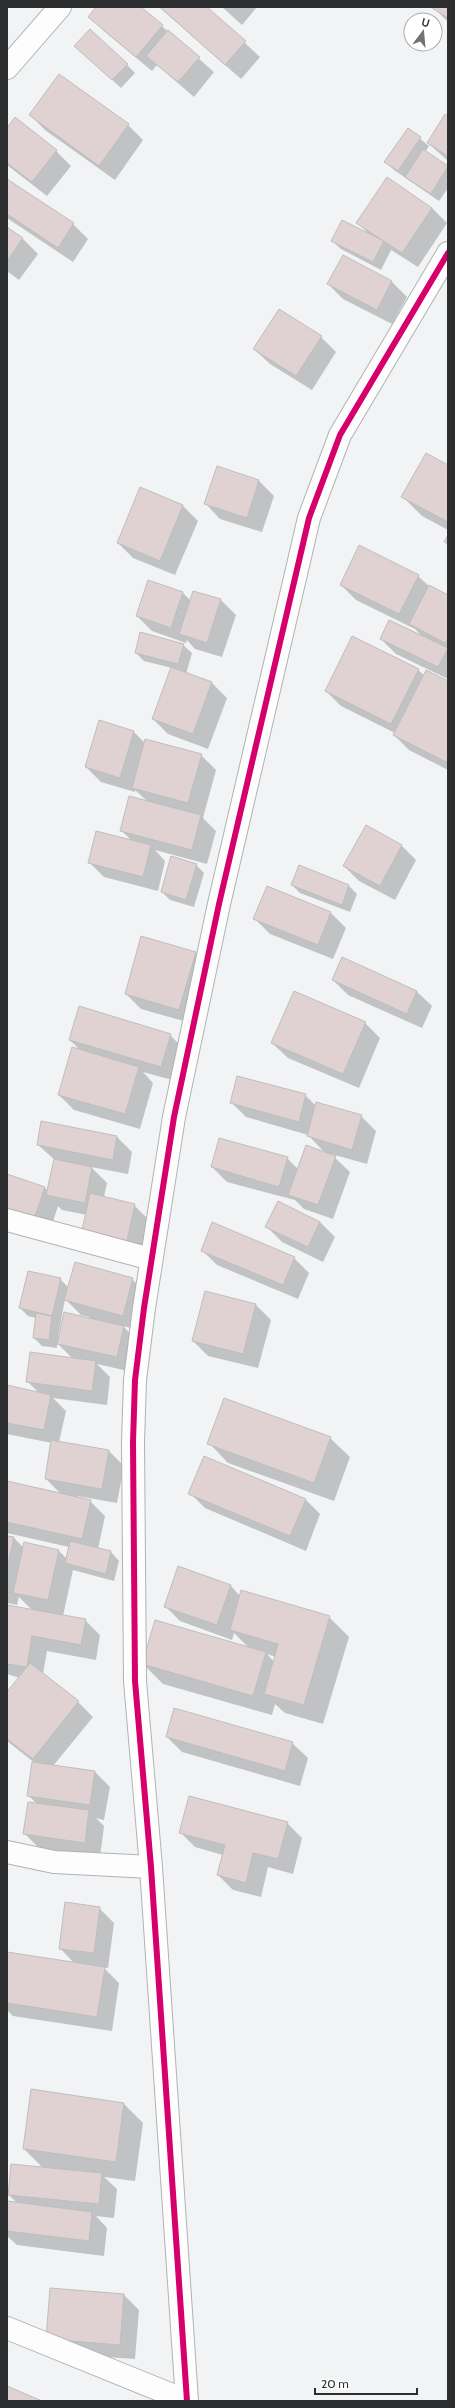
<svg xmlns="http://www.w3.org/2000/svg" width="455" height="2408" font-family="Cabin,sans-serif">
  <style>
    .shadow { fill: #0003; fill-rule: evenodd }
    .building { fill: #e0d2d2; stroke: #bebebe }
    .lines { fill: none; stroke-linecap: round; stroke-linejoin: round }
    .minor-casing { stroke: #b1b2b3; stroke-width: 24 }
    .minor { stroke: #fdfdfd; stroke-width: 22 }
    .cycleway-casing { stroke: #fff; stroke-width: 8 }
    .cycleway { stroke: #d6006c; stroke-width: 6 }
  </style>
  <rect width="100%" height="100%" fill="#f1f3f4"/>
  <g class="shadow">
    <polygon points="97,7 140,7 214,72 194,97 157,65 152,71 104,31 90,16"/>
    <polygon points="159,7 206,7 260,57 241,79"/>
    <polygon points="222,7 257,7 242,25"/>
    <polygon points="433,7 448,7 448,22"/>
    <polygon points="84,54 127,65 135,73 121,88"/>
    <polygon points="30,115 128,125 143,140 115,180 45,130"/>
    <polygon points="448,117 448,161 428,143"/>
    <polygon points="7,129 56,151 71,166 47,196 7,165"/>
    <polygon points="408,129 429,146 425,152 448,167 448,188 439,201 394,170 386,162"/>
    <polygon points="7,180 73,224 88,239 73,262 7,218"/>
    <polygon points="432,208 447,223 418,267 391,250 381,270 341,249 332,241 369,234 358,223"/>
    <polygon points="7,228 23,239 38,254 19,280 7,271"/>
    <polygon points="343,256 392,282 407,297 392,324 343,299 328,284"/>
    <polygon points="279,310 321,337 336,352 312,390 270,364 254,349"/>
    <polygon points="448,467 448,530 422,516 403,497"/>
    <polygon points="259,481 274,496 262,532 220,519 205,503"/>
    <polygon points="141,488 183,506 198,521 175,575 133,558 118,543"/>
    <polygon points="418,576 429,586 448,596 448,679 396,654 381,639 424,638 415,629 356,600 341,585"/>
    <polygon points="148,582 183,593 191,601 194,592 221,600 236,615 222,657 195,649 187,640 186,643 152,631 137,616"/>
    <polygon points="183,645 192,653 186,674 212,683 227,698 208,749 168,734 153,719 172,668 144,661 136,653"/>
    <polygon points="418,670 425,676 448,682 448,770 409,750 394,735 395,733 341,706 326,691"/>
    <polygon points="133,731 145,743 201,755 216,770 203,818 216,831 207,864 155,850 165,861 158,891 104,877 89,862 132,841 121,830 147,801 135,790 135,792 101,782 86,767"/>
    <polygon points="401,845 416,860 395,900 359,881 344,866"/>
    <polygon points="196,865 204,873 194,907 170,900 162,892"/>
    <polygon points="299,867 349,886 357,894 350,912 300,893 292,885"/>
    <polygon points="331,913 346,928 333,959 270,934 255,919"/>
    <polygon points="195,953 210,968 194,1024 141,1009 126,994"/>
    <polygon points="333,980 416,991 432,1006 422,1028 348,995"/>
    <polygon points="365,1023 380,1038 359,1088 288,1058 272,1043"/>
    <polygon points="170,1035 185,1050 176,1081 143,1072 153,1083 140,1129 74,1110 59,1095 81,1051 70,1040"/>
    <polygon points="305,1095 316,1106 361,1116 376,1131 367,1164 331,1154 350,1172 333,1219 304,1209 295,1200 227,1182 212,1167 287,1158 298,1169 325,1153 308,1135 246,1117 231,1102"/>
    <polygon points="42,1123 117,1137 132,1152 128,1174 91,1167 107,1183 104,1197 134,1205 149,1220 141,1260 87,1215 62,1210 58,1206 49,1234 7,1220 7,1175 44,1187 48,1191 55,1160 38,1145"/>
    <polygon points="320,1222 335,1237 323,1262 282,1242 267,1227"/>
    <polygon points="202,1250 294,1258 309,1273 298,1299 217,1265"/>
    <path d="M60,1279L69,1288L132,1279L147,1294L138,1330L123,1326L138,1342L132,1372L97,1364L110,1377L107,1405L53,1398L66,1411L59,1442L109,1451L124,1466L117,1503L77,1496L76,1498L90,1501L105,1516L98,1549L111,1552L119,1561L114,1581L73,1570L63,1616L85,1620L100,1635L96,1660L47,1651L43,1674L78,1702L93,1717L53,1766L95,1772L110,1787L104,1820L96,1818L104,1826L100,1857L39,1848L24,1833L37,1804L28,1795L36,1764L7,1741V1694L20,1678L7,1674V1606L32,1610L19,1597L17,1605L7,1603V1537L14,1538L24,1548L59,1551L67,1559L69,1547L7,1533V1482L62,1495L46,1479L52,1443L7,1434V1387L39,1393L27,1381L73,1359L57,1343V1348L42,1346L34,1338L36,1318L28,1316L20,1308ZM65,1299L81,1315L90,1317L58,1337Z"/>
    <polygon points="256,1305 271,1320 258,1368 208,1356 193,1341"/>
    <polygon points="330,1438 350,1457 334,1501 228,1463 209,1443"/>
    <polygon points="190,1493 305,1499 320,1514 306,1551 205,1508"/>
    <path d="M179,1568L231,1586L240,1596L329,1617L349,1637L323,1724L285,1713L275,1704L272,1715L163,1684L143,1664L249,1648L234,1633L232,1640L180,1621L165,1606ZM267,1654L276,1657L274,1662Z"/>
    <polygon points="167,1737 292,1743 308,1758 300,1786 182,1752"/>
    <polygon points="287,1823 302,1838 293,1874 268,1867 261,1897 233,1890 218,1875 223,1855 195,1847 180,1832"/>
    <polygon points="99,1908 114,1923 108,1968 103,1967 119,1983 112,2031 13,2016 7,2010 7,1953 75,1964 60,1948"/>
    <polygon points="124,2104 143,2123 135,2181 104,2177 117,2189 114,2218 96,2216 107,2228 104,2256 17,2245 7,2236 7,2202 18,2204 9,2195 43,2168 24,2149"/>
    <polygon points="124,2295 139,2310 135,2359 62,2354 47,2339"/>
  </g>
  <g class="building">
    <polygon points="96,7 141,7 163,25 136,57 88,17"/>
    <polygon points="160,7 207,7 246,41 225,65"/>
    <polygon points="448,7 448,18 432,8 432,7"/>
    <polygon points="90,29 128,64 112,80 74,46"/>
    <polygon points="168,30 200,57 178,82 146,56"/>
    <polygon points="59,74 129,124 99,166 29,115"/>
    <polygon points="445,114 448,116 448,156 427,143"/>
    <polygon points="15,117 57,150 32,182 7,163 7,128"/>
    <polygon points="408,128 421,137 398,171 384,162"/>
    <polygon points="423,149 448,166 431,194 405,177"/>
    <polygon points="387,177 432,208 402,253 356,223"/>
    <polygon points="7,179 74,223 58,248 7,214"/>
    <polygon points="342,220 384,241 373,262 331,241"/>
    <polygon points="7,227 23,238 7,261"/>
    <polygon points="343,255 392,281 377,310 327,284"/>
    <polygon points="279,309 322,336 296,376 253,349"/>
    <polygon points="426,453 448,465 448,522 401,497"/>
    <polygon points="217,466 259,480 247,518 204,504"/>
    <polygon points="140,487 183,505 160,561 117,543"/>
    <polygon points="448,535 448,544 444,542"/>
    <polygon points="359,545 419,575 399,614 340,585"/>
    <polygon points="148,580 183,592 171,628 136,616"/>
    <polygon points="429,585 448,595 448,638 445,643 409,624"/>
    <polygon points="193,591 221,599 207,643 179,634"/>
    <polygon points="389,620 448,648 438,667 380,639"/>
    <polygon points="140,632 184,644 178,664 135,653"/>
    <polygon points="352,636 419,669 391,724 325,691"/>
    <polygon points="171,667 212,682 193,734 152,719"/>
    <polygon points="426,670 448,681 448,763 393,735"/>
    <polygon points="99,720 134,731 120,778 85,767"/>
    <polygon points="145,739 202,754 188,803 132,788"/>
    <polygon points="129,796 201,815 192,850 120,831"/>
    <polygon points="366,825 402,845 380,886 343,866"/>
    <polygon points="96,831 151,845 143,877 88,863"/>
    <polygon points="171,856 197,864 186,900 161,892"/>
    <polygon points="299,865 349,885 342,905 291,885"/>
    <polygon points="267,886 331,912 318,945 253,919"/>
    <polygon points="141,936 196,952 179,1010 125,994"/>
    <polygon points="342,957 417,991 407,1014 332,980"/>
    <polygon points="294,991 366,1022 343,1074 271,1043"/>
    <polygon points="79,1006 171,1034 161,1067 69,1040"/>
    <polygon points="72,1047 139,1067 125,1114 58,1095"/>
    <polygon points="237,1076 306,1094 299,1122 230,1103"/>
    <polygon points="316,1102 362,1115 352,1150 307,1136"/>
    <polygon points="41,1121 117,1136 113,1160 37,1145"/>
    <polygon points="219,1138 288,1157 279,1187 211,1167"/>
    <polygon points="306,1145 336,1156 318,1205 288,1195"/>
    <polygon points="54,1159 92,1167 85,1203 46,1195"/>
    <polygon points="7,1174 45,1187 34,1219 7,1211"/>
    <polygon points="90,1193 135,1204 126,1245 81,1235"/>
    <polygon points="278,1201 320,1222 308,1247 265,1227"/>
    <polygon points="212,1222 295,1257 283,1285 201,1251"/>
    <polygon points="75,1262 133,1278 123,1316 64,1300"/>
    <polygon points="28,1271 61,1278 52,1316 19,1308"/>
    <polygon points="205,1291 256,1304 243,1354 192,1341"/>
    <polygon points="64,1312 124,1326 117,1357 57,1344"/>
    <polygon points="36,1313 52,1316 49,1340 33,1338"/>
    <polygon points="30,1352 96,1361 92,1391 26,1382"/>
    <polygon points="7,1385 51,1395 44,1430 7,1423"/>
    <polygon points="224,1398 331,1437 314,1483 207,1444"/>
    <polygon points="51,1440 109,1450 102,1489 45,1479"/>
    <polygon points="204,1456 306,1499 290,1536 188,1494"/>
    <polygon points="7,1481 91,1500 82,1539 7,1522"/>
    <polygon points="7,1536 14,1537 7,1569"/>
    <polygon points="70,1541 111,1551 106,1574 65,1563"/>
    <polygon points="24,1542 59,1550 48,1600 13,1593"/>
    <polygon points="178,1566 231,1585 217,1625 164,1607"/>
    <polygon points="241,1590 330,1616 304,1705 264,1694 278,1644 230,1630"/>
    <polygon points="7,1605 86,1619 81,1645 32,1636 27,1667 7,1664"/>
    <polygon points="155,1620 266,1652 253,1696 142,1664"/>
    <polygon points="30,1663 79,1701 33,1759 7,1739 7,1692"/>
    <polygon points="174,1708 293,1742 285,1771 166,1737"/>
    <polygon points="32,1762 95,1771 90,1805 27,1796"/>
    <polygon points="189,1796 288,1822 278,1859 253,1853 246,1883 217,1875 225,1845 179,1833"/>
    <polygon points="28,1802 89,1810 85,1843 23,1834"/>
    <polygon points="65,1902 100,1907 94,1953 59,1949"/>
    <polygon points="7,1952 105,1967 97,2017 7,2003"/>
    <polygon points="31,2089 124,2103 116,2162 23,2149"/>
    <polygon points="11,2164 102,2173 99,2204 8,2195"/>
    <polygon points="7,2201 92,2212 89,2241 7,2231"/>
    <polygon points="50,2288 124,2294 120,2345 46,2339"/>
    <polygon points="7,2386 42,2401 7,2401"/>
  </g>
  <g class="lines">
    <defs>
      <g id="minor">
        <polyline points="7,68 60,7"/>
        <polyline points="7,1220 151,1259"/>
        <polyline points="7,1852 54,1862 151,1867"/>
        <polyline points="7,2328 187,2401"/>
        <polyline points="187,2401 151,1867 135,1681 133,1442 135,1380 144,1308 174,1117 219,904 309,518 340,435 448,253"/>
      </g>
    </defs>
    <use href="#minor" class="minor-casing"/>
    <use href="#minor" class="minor"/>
    <defs>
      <polyline id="cycleway" points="187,2401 151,1867 135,1681 133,1442 135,1380 144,1308 174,1117 219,904 309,518 340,435 448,253"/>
    </defs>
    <use href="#cycleway" class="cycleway-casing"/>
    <use href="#cycleway" class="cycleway"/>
  </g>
  <rect width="455" height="2408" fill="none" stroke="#2c2d2e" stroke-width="16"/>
  <g transform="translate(423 32) rotate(16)"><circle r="19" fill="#ffffff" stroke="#ababab"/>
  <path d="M0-3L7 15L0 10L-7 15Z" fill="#717273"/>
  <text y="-6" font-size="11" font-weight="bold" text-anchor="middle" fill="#2c2d2e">U</text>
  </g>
  <path d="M315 2388v6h102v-6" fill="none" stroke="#2c2d2e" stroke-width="2"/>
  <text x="321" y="2388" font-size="12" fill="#2c2d2e" stroke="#ffffff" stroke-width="3" paint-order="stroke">20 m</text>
</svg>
